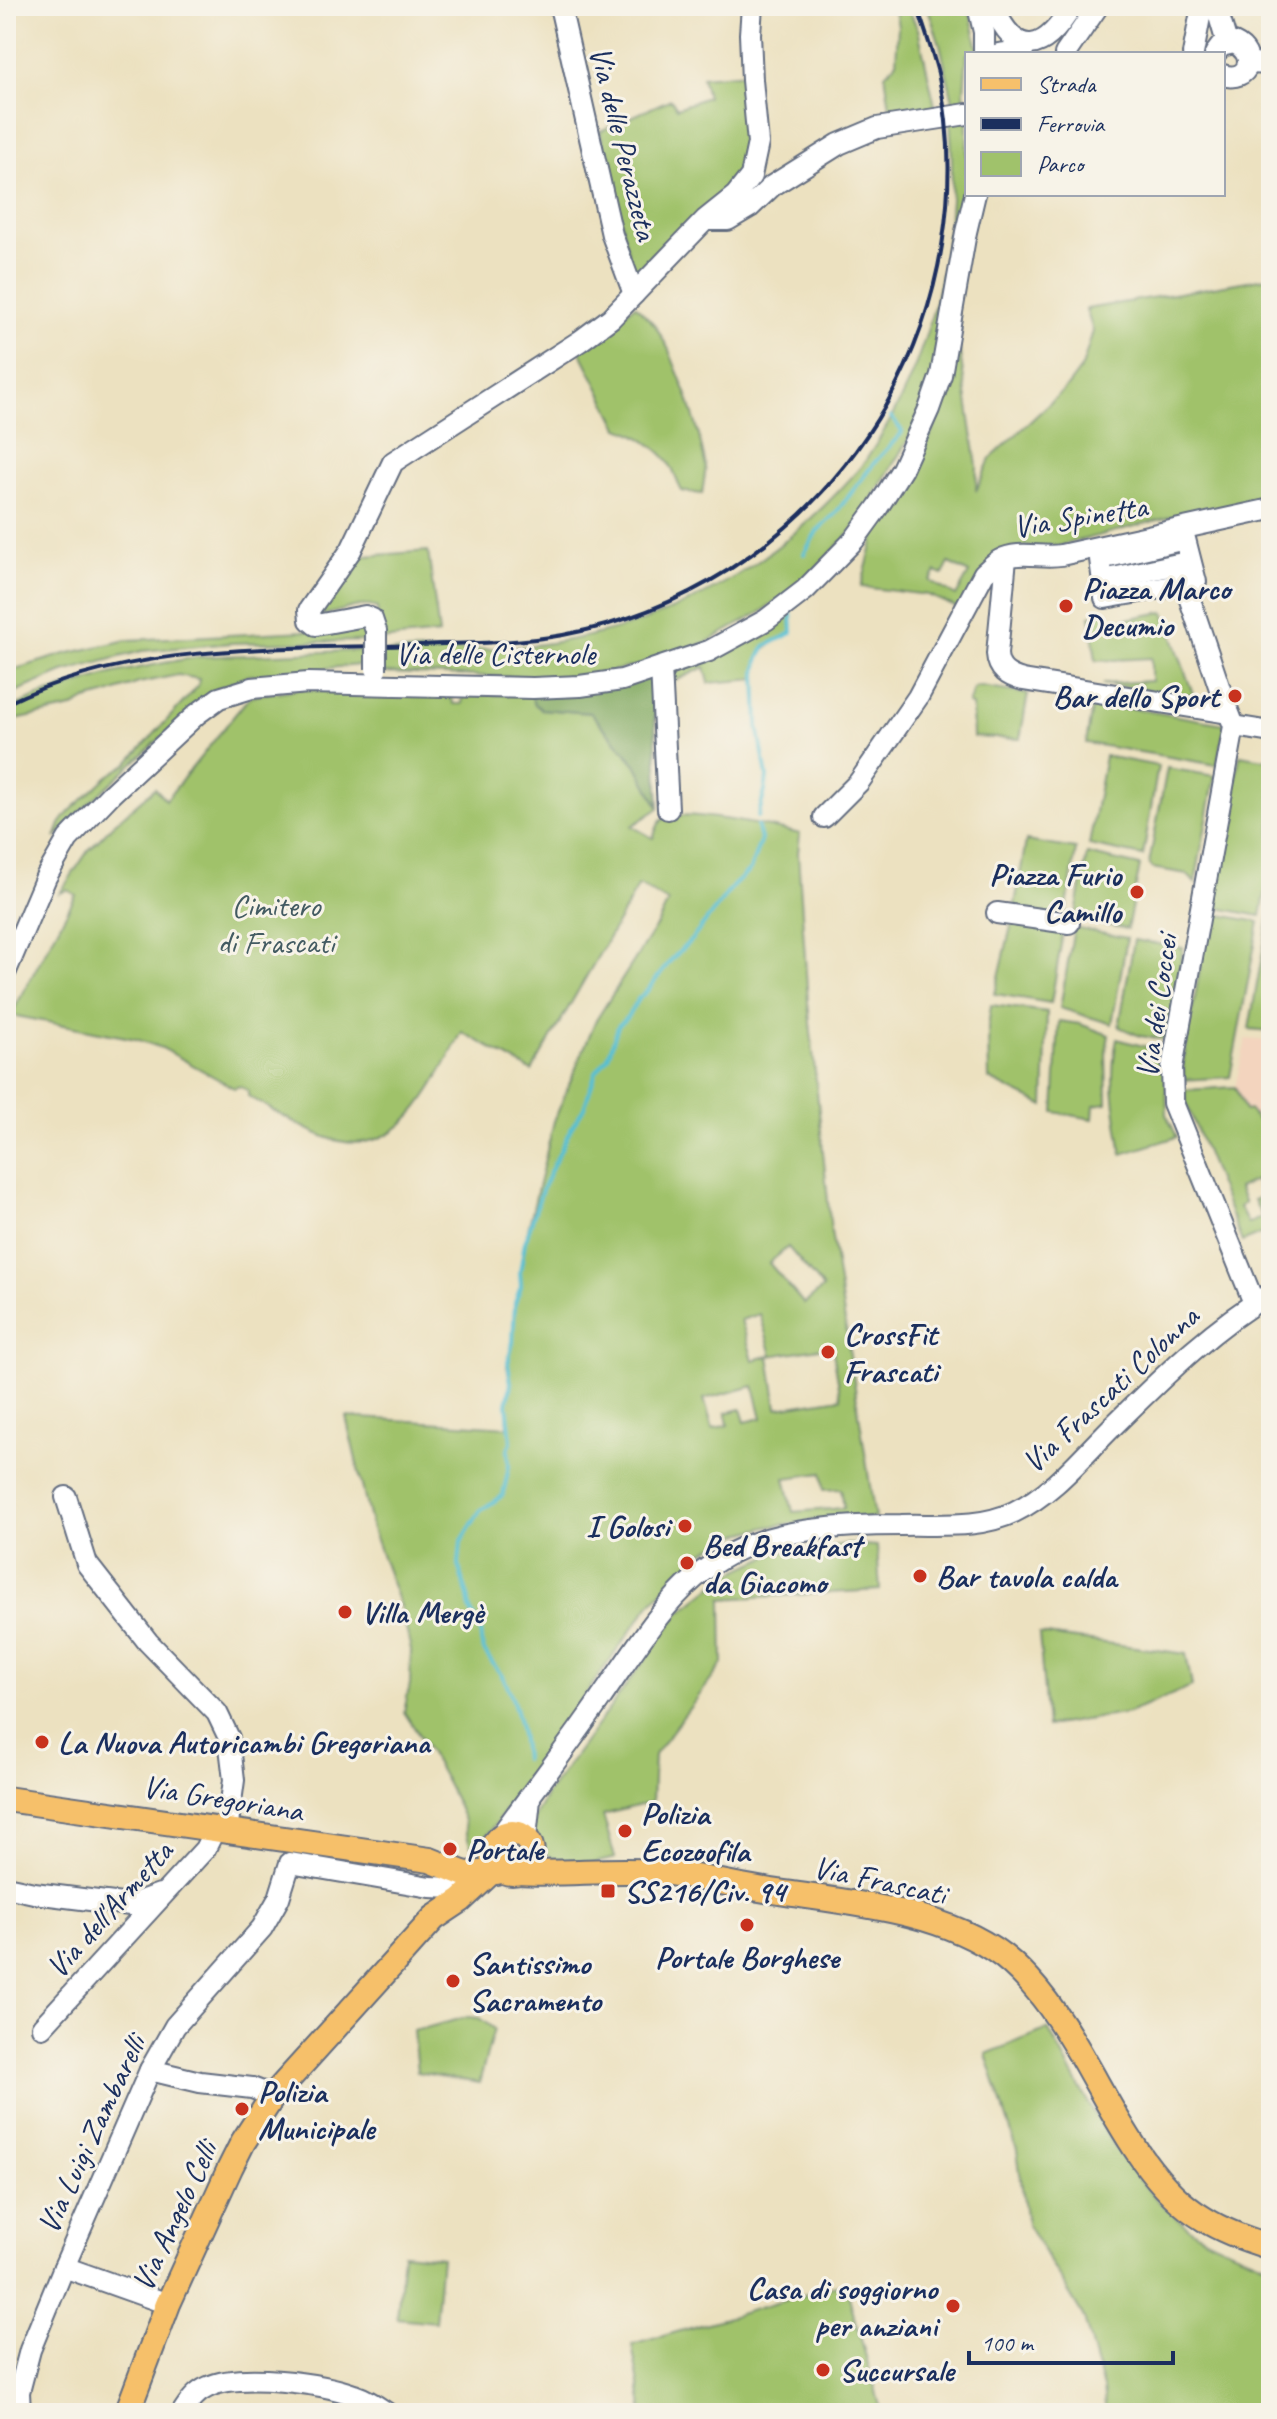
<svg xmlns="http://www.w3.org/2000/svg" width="1277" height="2419" font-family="Caveat,sans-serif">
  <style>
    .built { fill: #f3d4be }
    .green { fill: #a0c26b; stroke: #5e7864; stroke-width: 2; fill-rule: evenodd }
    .forest { fill: #80a85f; stroke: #4e6c5e; stroke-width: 2 }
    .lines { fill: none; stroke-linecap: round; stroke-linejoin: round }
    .stream { stroke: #56bfd3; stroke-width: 4 }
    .minor-casing { stroke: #646d80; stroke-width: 24 }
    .major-casing { stroke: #646d80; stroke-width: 28 }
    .minor { stroke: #fff; stroke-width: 20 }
    .major { stroke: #f6c06b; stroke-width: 24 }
    .rail { stroke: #1b2f5e; stroke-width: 4 }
    .minor-bridge-casing { stroke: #646d80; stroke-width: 24; stroke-linecap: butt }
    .minor-bridge { stroke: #fff; stroke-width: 20 }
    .poi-dot { fill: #c8321e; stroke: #f7f3e8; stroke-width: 3 }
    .labels { text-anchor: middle; stroke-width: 6; stroke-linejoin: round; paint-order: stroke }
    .street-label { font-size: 32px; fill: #1b2f5e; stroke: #f7f3e8 }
    .poi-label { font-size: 32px; font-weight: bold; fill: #1b2f5e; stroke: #f7f3e8; text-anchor: start }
    .park-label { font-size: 32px; fill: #435b62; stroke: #f7f3e8 }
  </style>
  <rect width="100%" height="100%" fill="#f7f3e8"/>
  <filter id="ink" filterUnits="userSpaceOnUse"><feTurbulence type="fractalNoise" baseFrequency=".0125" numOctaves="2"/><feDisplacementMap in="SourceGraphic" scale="16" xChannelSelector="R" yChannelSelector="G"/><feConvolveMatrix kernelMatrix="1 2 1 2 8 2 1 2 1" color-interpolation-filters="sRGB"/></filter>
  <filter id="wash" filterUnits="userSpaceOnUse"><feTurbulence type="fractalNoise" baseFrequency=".006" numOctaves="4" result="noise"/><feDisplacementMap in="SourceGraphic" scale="32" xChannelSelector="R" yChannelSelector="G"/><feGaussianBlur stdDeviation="1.8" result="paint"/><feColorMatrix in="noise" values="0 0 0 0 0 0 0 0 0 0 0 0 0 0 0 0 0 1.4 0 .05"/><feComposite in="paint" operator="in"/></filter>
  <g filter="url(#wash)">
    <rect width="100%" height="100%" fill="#ece1c0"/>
    <polygon class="built" points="1246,1039 1271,1041 1271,1162 1265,1161 1235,1087"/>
    <g class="green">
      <polygon points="894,6 907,6 918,29 937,115 892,121 885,74 896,63 898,26"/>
      <polygon points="927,6 969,6 979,54 967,54 964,92 966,104 955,110 940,44"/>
      <polygon points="746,73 753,146 747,169 634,278 600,131 671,99 677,108 707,97 702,77"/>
      <path d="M967,119V194L935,369L911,435L853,530L803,582L761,612L705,643L649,663L604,673L552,678L380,673L381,652C453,651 527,651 597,634C684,614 763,567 825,505C840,490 854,476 866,460C932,362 960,237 950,120Z"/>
      <path d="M1271,277V497L1267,495L1259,496L1255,501L1170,517L1047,549L1025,546L958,608L928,595L861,587L875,535L871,533C885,512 903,493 914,471C935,431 949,389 959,346L977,466L976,491L990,459L1067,387L1082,367L1093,331L1086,309ZM949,563L969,573L956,596L930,581L936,572L943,575Z"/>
      <path d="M635,305L655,325L668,348L688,398L698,431L706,467L702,494L682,491C677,482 673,469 668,461C658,448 635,432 619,428L579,349Z"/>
      <path d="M428,551L439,634L380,640L377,608C359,600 337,615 318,615L352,557Z"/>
      <polygon points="1164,612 1194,697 1102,684 1151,681 1151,658 1096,661 1090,615 1108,613 1110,622"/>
      <path d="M791,613L792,633C769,646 754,646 757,679L709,683L705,667L675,681L674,673Z"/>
      <polygon points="365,628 372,641 232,643 142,651 63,672 6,696 6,678 16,669 65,654 127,640"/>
      <polygon points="372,650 369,664 247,676 212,691 74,817 55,838 60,824 69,812 108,776 127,764 198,686 199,679 178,675 139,683 108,694 86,700 72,708 6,722 6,710 41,695 114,673 164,663 198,657"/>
      <polygon points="981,687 1028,694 1020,739 973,737 972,705 968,704 974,688"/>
      <path d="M297,689L452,696L453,704H462L463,695L532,694L541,709L591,713L636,764L659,808L632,826L653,838C656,831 657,822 665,818C683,808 777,828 800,834L798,853L808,1002L831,1231L875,1518L816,1520L767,1527L732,1536L700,1554L650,1604L524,1781L491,1831L472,1848C466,1839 467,1828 463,1818C447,1780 427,1746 404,1712L410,1684L411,1650L403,1615L372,1529L346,1417L508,1427L507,1404L511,1383L507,1366L513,1342L515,1303L521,1286L520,1272L525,1242L554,1121L595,1022L658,923L668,902L639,885L532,1071L462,1032C433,1085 402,1165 325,1137C299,1127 273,1110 248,1096V1091L240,1086L234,1088L162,1048L136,1039L11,1015L76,895L67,890L60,893L88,851L114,824L155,788L166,800L250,696ZM788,1247L823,1288L804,1304L769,1263ZM760,1314L772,1355L753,1360L741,1320ZM832,1346L841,1398L777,1408L769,1356ZM754,1386L762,1418L745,1422L741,1409L726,1413L728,1425L713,1429L704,1399ZM822,1473L824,1490L841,1489L844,1508L793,1512L785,1478Z"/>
      <polygon points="1093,702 1225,724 1217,765 1086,743"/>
      <polygon points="1240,755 1271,760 1271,862 1261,916 1212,907"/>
      <polygon points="1105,756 1158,766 1143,856 1089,845"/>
      <polygon points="1167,768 1215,776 1195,883 1187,874 1152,868 1149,864"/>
      <polygon points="1026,841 1076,849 1065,920 1014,910"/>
      <polygon points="1087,854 1140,866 1127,929 1075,919"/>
      <polygon points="1271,905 1271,1031 1249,1029"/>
      <polygon points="1210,913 1259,922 1230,1077 1184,1080 1183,1063"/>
      <polygon points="1013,918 1064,926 1051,1003 995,994"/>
      <polygon points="1074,928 1127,938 1112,1024 1060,1008"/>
      <polygon points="1134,940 1183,948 1169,1040 1140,1036 1119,1027"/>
      <polygon points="991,1005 1047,1012 1044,1106 989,1079 988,1027"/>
      <polygon points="1059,1021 1080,1024 1109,1035 1106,1053 1107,1103 1094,1105 1093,1119 1054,1112"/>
      <path d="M1117,1039L1166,1052L1167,1116L1177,1137L1122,1154C1116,1113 1108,1081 1117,1039Z"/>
      <path d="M1235,1087L1245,1111L1249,1110L1260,1123L1271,1126V1183L1268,1197L1271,1230L1242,1242L1187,1105L1185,1090ZM1255,1180L1262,1196L1254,1200L1262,1217L1248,1224L1239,1207L1245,1203L1238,1188Z"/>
      <path d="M847,1544L877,1546L880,1590L722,1599L723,1664L654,1755L652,1802L603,1815L615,1858C605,1860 595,1864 585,1865C562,1868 529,1850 533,1823C535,1814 542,1804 546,1795L680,1612L725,1576L775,1553Z"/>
      <polygon points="1039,1634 1186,1654 1192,1686 1129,1713 1047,1726"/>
      <polygon points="468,2017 479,2018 494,2029 479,2083 417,2072 413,2031"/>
      <path d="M1048,2029C1088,2101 1125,2184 1195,2232C1215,2245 1241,2253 1263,2263L1271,2264V2413H1106L1103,2389L1084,2318L1027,2224L1017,2150L986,2054Z"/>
      <polygon points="403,2253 441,2257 435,2322 397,2318"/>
      <polygon points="845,2283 882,2413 644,2413 632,2345"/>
    </g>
    <polygon class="forest" points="653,677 659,808 636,764 591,713 541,709 533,703 532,694"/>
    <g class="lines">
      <g class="stream">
        <polyline points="804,554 817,531 835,514 875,462 901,434 902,431 891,417"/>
        <polyline points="758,817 765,791 767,777 758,726 756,674 758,660 765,646 792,633 791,613"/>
        <path d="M524,1759C522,1734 517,1708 507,1685C498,1664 477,1654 481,1629L470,1610L468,1596L461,1576L459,1564L461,1542L480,1511L503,1495L509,1466L508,1449L511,1442L507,1404L511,1383L508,1363L513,1342L515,1303L521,1286L520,1272L525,1242L543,1187L571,1128L584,1108L596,1072L608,1057L618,1026L627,1017L638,999L647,991L671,960L693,938L733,886L750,870L761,839L757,825"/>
      </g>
    </g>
  </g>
  <g filter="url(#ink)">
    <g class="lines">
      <defs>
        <g id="minor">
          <polyline points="560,6 612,235 634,294"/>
          <polyline points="978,6 984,32 984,54"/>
          <path d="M993,6C1017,61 1045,52 1072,6"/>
          <polyline points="1216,6 1227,43"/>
          <polyline points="999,54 1014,52 1022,54"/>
          <polyline points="1065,54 1098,6"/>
          <polyline points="1193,54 1202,6"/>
          <path d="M1215,54L1221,46L1234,43C1258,54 1249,83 1223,75"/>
          <polyline points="1248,63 1271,64"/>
          <polyline points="707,220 728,220 750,207 772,186 839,144 877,128 967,114"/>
          <polygon points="1185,539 1196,582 1105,598 1100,559"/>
          <path d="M1006,558L997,654C998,670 1008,676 1023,680L1228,713"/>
          <polyline points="1113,578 1178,564 1222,695 1234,726 1172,1068 1173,1103 1254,1303"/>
          <polyline points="376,631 372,619 365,616 316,625 310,620 309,610 351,550 393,462 580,341 611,318 706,219 736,195 751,176 758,143 752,80 750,34 752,6"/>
          <polyline points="661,667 668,809"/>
          <polyline points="1234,726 1271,732"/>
          <path d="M824,817L859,782L918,697L984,573C989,569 994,563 1000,560C1018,550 1041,558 1061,555L1271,509"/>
          <polyline points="997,913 1069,923"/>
          <polyline points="6,971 46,877 68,839 110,795 197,714 219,698 252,688 308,683 533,688 580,686 622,680 709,651 766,620 805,590 854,540 878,507 902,469 929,409 941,375 966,232 975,194"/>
          <polyline points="66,1497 87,1564 148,1642 217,1713 229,1738 234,1780 227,1831"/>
          <path d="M499,1838C532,1792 567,1748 599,1701C660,1614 693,1544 811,1530C841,1526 871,1525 901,1525C939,1524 979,1529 1014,1512C1053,1493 1080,1459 1110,1429C1160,1380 1210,1329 1271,1293"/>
          <polyline points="526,1838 530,1799"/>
          <polyline points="6,1887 34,1893 130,1905 160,1894"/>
          <polyline points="42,2027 205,1849 215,1829"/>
          <polyline points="150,2070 200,2082 252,2088 273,2096"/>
          <polyline points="64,2267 168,2304"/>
          <polyline points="20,2413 19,2392 30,2350 64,2267 150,2070 175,2026 262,1928 279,1898 290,1863 430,1887 455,1888"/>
          <path d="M182,2413C189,2402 196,2392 208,2387C239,2372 322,2383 354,2395C366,2399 377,2406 387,2413"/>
        </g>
        <g id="major">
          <polyline points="6,1799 430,1860 465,1874 496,1872"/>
          <circle cx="512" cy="1853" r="20"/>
          <path d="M518,1872C564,1875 611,1868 658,1872C691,1874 726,1884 759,1889C838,1902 938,1907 1003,1956C1031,1978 1054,2010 1072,2040C1109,2100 1142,2182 1204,2219C1224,2232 1248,2240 1271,2247"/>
          <polyline points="127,2413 168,2304 230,2168 243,2142 273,2096 434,1918 461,1900 489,1874"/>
        </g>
      </defs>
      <use href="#minor" class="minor-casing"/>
      <use href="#major" class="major-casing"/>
      <use href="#minor" class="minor"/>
      <use href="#major" class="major"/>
      <path class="rail" d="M6,704C142,637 298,651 445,644C484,643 524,642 563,635C623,624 679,601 730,569C797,526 848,471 887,403C942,305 963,183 938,73C932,50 924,28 917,6"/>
      <defs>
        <polyline id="minor-bridge" points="376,631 376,669"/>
      </defs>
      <use href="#minor-bridge" class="minor-bridge-casing"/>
      <use href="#minor-bridge" class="minor-bridge"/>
    </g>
  </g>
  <g class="poi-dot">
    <circle cx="1066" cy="606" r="8"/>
    <circle cx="1235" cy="696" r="8"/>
    <circle cx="1137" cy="892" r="8"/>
    <circle cx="828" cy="1352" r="8"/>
    <circle cx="685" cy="1526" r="8"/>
    <circle cx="687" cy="1563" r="8"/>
    <circle cx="920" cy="1576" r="8"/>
    <circle cx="345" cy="1612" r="8"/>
    <circle cx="42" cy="1742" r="8"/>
    <circle cx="625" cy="1831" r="8"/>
    <circle cx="450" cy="1849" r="8"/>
    <rect x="600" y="1883" width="16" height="16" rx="4"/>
    <circle cx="747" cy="1925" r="8"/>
    <circle cx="453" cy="1981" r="8"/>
    <circle cx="242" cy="2109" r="8"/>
    <circle cx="953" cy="2306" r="8"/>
    <circle cx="823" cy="2370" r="8"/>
  </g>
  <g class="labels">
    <g class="street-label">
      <text transform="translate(624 143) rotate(76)" y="11">Via delle Perazzeta</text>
      <text transform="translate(1080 516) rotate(-9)" y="11">Via Spinetta</text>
      <text x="495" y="664">Via delle Cisternole</text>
      <text transform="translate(1156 1006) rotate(-82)" y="11">Via dei Coccei</text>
      <text transform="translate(1110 1389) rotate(-43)" y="11">Via Frascati Colonna</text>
      <text transform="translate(223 1798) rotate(9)" y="11">Via Gregoriana</text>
      <text transform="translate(880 1880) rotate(12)" y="11">Via Frascati</text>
      <text transform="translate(109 1909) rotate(-48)" y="11">Via dell'Armetta</text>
      <text transform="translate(91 2134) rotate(-65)" y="11">Via Luigi Zambarelli</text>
      <text transform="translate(174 2216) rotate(-65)" y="11">Via Angelo Celli</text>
    </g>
    <g class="poi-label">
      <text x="1082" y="599">Piazza Marco<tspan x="1082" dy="37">Decumio</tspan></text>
      <text x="1219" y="707" text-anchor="end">Bar dello Sport</text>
      <text x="1121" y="885" text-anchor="end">Piazza Furio<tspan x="1121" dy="37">Camillo</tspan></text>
      <text x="844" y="1345">CrossFit<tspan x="844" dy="37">Frascati</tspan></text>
      <text x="669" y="1537" text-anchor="end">I Golosi</text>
      <text x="703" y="1556">Bed Breakfast<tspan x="703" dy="37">da Giacomo</tspan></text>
      <text x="936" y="1587">Bar tavola calda</text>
      <text x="361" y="1623">Villa Mergè</text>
      <text x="58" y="1753">La Nuova Autoricambi Gregoriana</text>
      <text x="641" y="1824">Polizia<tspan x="641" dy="37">Ecozoofila</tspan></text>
      <text x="466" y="1860">Portale</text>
      <text x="624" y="1902">SS216/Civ. 94</text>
      <text x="747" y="1968" text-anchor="middle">Portale Borghese</text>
      <text x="469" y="1974">Santissimo<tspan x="469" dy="37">Sacramento</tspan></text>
      <text x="258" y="2102">Polizia<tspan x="258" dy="37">Municipale</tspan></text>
      <text x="937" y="2299" text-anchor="end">Casa di soggiorno<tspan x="937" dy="37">per anziani</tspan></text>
      <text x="839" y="2381">Succursale</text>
    </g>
    <g class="park-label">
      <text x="276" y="916">Cimitero<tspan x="276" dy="37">di Frascati</tspan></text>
    </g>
  </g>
  <rect width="1277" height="2419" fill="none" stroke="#f7f3e8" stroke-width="32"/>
  <rect x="965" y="52" width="260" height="144" fill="#f7f3e8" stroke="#9fa5b1" stroke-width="2"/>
  <rect x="981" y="78" width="40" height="12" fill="#f6c06b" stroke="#9fa5b1" stroke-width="2"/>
  <text x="1037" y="92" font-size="24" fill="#1b2f5e">Strada</text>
  <rect x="981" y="118" width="40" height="12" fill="#1b2f5e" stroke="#9fa5b1" stroke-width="2"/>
  <text x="1037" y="132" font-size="24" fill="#1b2f5e">Ferrovia</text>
  <rect x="981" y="152" width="40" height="24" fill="#a0c26b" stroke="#9fa5b1" stroke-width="2"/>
  <text x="1037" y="172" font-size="24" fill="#1b2f5e">Parco</text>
  <path d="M969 2351v12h204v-12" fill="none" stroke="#1b2f5e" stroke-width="4"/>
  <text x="981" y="2351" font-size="24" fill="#1b2f5e" stroke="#f7f3e8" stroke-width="6" paint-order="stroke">100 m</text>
</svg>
